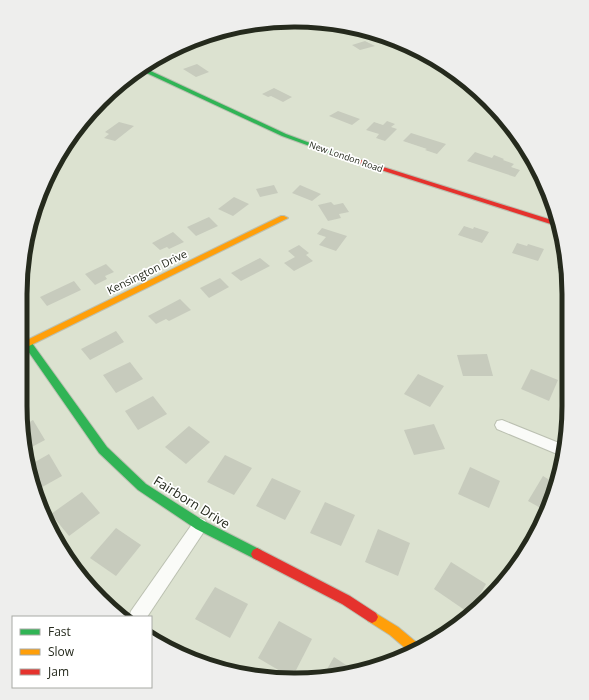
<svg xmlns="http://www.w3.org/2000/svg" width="589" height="700" font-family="'Open Sans',sans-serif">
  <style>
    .building { fill: #c7cbbd }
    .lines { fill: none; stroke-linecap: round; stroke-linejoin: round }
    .street-casing { stroke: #bbc0b1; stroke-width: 2 }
    .fast-casing { stroke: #bbc0b1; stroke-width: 2 }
    .slow-casing { stroke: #bbc0b1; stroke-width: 2 }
    .jam-casing { stroke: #bbc0b1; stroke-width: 2 }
    .street { fill: #fafbf8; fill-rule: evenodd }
    .fast { fill: #30b455; fill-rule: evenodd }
    .slow { fill: #ff9f0a; fill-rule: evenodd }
    .jam { fill: #e5322d; fill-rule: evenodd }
    .labels { text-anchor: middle; stroke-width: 3.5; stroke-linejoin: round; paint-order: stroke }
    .far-street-label { font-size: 9px; fill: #252a1d; stroke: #fff }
    .street-label { font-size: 11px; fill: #252a1d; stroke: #fff }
    .near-street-label { font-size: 13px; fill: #252a1d; stroke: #fff }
    .rim { fill: none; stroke: #252a1d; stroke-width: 5 }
  </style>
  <rect width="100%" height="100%" fill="#dce2d0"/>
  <g class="building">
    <polygon points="365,41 375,46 360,50 352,45"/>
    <polygon points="168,52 176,57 167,61 158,58"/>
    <polygon points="197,64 209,72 196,77 183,69"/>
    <polygon points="274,88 292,97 283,102 271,96 268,97 262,94"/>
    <polygon points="338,111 360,119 352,125 329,116"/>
    <polygon points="387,121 395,124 391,127 397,129 385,141 376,138 379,134 366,130 374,122 383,125"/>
    <polygon points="119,122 134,126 115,141 104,138 109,134 105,132"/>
    <polygon points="411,133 446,144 437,154 425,150 427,149 403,141"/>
    <polygon points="475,152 492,158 494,155 504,159 503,160 514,164 511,167 520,170 515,177 467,161"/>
    <polygon points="274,185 278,193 260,197 256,189"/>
    <polygon points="300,185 321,194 312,201 292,193"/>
    <polygon points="234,197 249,204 233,216 218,209"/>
    <polygon points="331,202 334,205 343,203 349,212 339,214 341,218 328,221 318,205"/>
    <polygon points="209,217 218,226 196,236 187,227"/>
    <polygon points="464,226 473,229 474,227 489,232 482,243 458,235"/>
    <polygon points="322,228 347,236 336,251 319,245 326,237 317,234"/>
    <polygon points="173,232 184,242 169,249 167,247 160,250 152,243"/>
    <polygon points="517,243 527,246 528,244 544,249 538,261 512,253"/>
    <polygon points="299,245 309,253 306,255 313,261 294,271 284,263 295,257 288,251"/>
    <polygon points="25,249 32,257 22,261 22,259"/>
    <polygon points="260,258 270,266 241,281 231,273"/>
    <polygon points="562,258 565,259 567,271 557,268"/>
    <polygon points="106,264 114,272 105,276 107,279 95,285 85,274"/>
    <polygon points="220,278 229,287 209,298 200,288"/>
    <polygon points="74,281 81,290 47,306 40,297"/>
    <polygon points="180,299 191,310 169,321 166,319 156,324 148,316"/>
    <polygon points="116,331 124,342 90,360 81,349"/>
    <polygon points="487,354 493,376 463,376 457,355"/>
    <polygon points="130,362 143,379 116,393 103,375"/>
    <polygon points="531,369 558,380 549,401 521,389"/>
    <polygon points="418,374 444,386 430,407 404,394"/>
    <polygon points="153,396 167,414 138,430 125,411"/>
    <polygon points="33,420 45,440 26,450 23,426"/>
    <polygon points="434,424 445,449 414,455 404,430"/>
    <polygon points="189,426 210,442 186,464 165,447"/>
    <polygon points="49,454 62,476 35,491 29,476 28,466"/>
    <polygon points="225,455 252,468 234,495 207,482"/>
    <polygon points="470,467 500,481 489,508 458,494"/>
    <polygon points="543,476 556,484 555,494 546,511 528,501"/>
    <polygon points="272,478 301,491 285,520 256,506"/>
    <polygon points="82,492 100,513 69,536 51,514"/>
    <polygon points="325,502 355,515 341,546 310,533"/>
    <polygon points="116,528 141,545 116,576 90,558"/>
    <polygon points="378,529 410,543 398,576 365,562"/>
    <polygon points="451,562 486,584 469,613 434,589"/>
    <polygon points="215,587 248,604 230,638 195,619"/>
    <polygon points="279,621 312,639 292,678 258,658"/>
    <polygon points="334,657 355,671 331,678 322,678"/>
  </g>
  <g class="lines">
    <defs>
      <g id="street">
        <polygon points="502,420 564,445 562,456 497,429 495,425 497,421"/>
        <polygon points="200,518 205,520 207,525 205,530 147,617 129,617 131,611 195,520"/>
      </g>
      <g id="fast">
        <polygon points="142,67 286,134 345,156 342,158 340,157 282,136 138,69"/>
        <polygon points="21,331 24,332 107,447 146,484 204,521 261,550 263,554 261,558 257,560 253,558 196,529 138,490 99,453 21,341"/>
      </g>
      <g id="slow">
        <polygon points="281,216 284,216 288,218 21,350 21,343"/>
        <polygon points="372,611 398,627 422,647 411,653 390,635 368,621 366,617 368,613"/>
      </g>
      <g id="jam">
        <polygon points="342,154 558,222 560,227 340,157 340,155"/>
        <polygon points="257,548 350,596 376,613 378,617 376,621 372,623 368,621 342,604 253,558 251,554 253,550"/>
      </g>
    </defs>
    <use href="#street" class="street-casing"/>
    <use href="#fast" class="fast-casing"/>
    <use href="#slow" class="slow-casing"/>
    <use href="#jam" class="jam-casing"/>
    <use href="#street" class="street"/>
    <use href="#fast" class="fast"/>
    <use href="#slow" class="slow"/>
    <use href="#jam" class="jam"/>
  </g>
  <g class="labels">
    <g class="far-street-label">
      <text transform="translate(346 157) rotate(19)" y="3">New London Road</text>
    </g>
    <g class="street-label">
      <text transform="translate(147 272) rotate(-26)" y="4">Kensington Drive</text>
    </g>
    <g class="near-street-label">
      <text transform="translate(192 502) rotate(32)" y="5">Fairborn Drive</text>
    </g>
  </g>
  <path d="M0 0H589V700H0ZM294 27H295A267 267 0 0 1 562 294V406A267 267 0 0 1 295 673H294A267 267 0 0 1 27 406V294A267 267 0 0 1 294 27Z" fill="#eeeeed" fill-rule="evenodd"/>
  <path class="rim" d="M294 27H295A267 267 0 0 1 562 294V406A267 267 0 0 1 295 673H294A267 267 0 0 1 27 406V294A267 267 0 0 1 294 27Z"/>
  <rect x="12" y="616" width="140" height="72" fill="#ffffff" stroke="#a8aaa5"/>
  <rect x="20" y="629" width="20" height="6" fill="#30b455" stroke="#a8aaa5"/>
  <text x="48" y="636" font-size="12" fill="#252a1d">Fast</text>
  <rect x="20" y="649" width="20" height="6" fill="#ff9f0a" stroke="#a8aaa5"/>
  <text x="48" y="656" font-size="12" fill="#252a1d">Slow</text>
  <rect x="20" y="669" width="20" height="6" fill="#e5322d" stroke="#a8aaa5"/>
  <text x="48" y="676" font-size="12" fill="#252a1d">Jam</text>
</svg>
